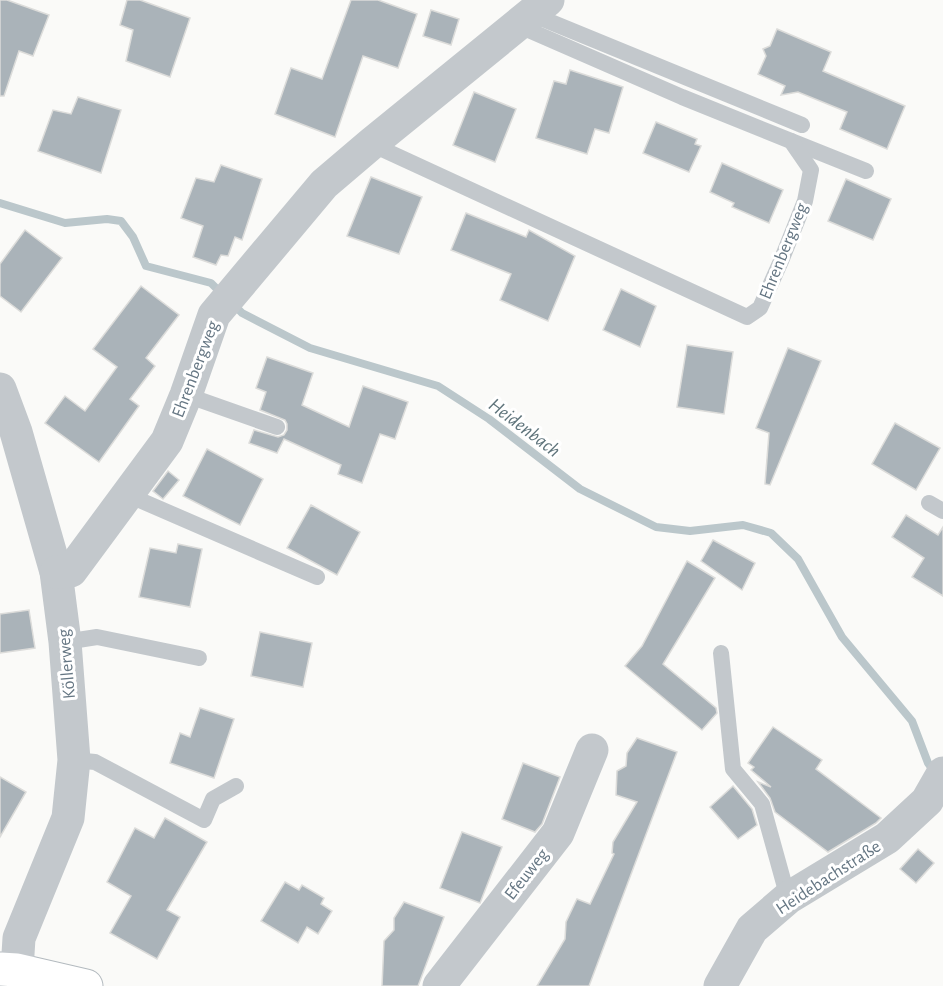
<svg xmlns="http://www.w3.org/2000/svg" width="943" height="986" font-family="'Alegreya Sans',sans-serif">
  <style>
    .lines { fill: none; stroke-linecap: round; stroke-linejoin: round }
    .stream { stroke: #bbc7cb; stroke-width: 8 }
    .building { fill: #aab3b9; stroke: #dcdcda; stroke-width: 1.5 }
    .secondary-casing { stroke: #b3babf; stroke-width: 35 }
    .lane { stroke: #c3c8cc; stroke-width: 16 }
    .street { stroke: #c3c8cc; stroke-width: 33 }
    .secondary { stroke: #fff; stroke-width: 33 }
    .labels { text-anchor: middle; stroke-width: 6; stroke-linejoin: round; paint-order: stroke }
    .street-label { font-size: 18px; fill: #657683; stroke: #fff }
    .water-label { font-size: 20px; font-style: italic; fill: #60757c; stroke: #fff }
  </style>
  <rect width="100%" height="100%" fill="#fafaf8"/>
  <g class="lines">
    <g class="stream">
      <polyline points="0,203 65,223 107,219 121,221 133,237 146,266 211,283 223,295"/>
      <polyline points="233,304 242,313 310,348 438,386 489,419 580,489 656,527 690,531 743,525 771,533 798,559 842,637 912,721 928,763 935,773"/>
    </g>
  </g>
  <g class="building">
    <polygon points="0,0 7,0 49,15 33,56 19,51 4,96 0,96"/>
    <polygon points="127,0 140,0 190,18 170,77 126,61 133,30 120,25"/>
    <polygon points="351,0 378,0 417,14 398,68 363,56 335,137 275,114 291,68 322,79"/>
    <polygon points="431,10 459,19 451,45 423,36"/>
    <polygon points="777,29 831,52 823,71 905,106 887,149 840,129 847,112 798,92 781,95 785,86 758,74 766,56 763,49 770,46"/>
    <polygon points="570,70 623,87 609,133 595,129 587,154 536,138 554,81 566,84"/>
    <polygon points="474,92 516,109 495,162 453,145"/>
    <polygon points="78,97 121,110 101,173 38,151 53,110 71,114"/>
    <polygon points="656,122 697,139 695,144 701,146 689,172 643,153"/>
    <polygon points="722,163 783,190 769,223 732,207 734,203 710,192"/>
    <polygon points="221,165 262,179 242,240 235,237 228,256 221,255 216,265 193,257 203,226 181,218 196,178 214,182"/>
    <polygon points="371,177 422,197 399,254 347,236"/>
    <polygon points="846,179 891,199 873,240 828,221"/>
    <polygon points="466,213 526,237 529,230 575,256 548,321 500,300 511,274 451,250"/>
    <polygon points="25,230 62,258 21,312 0,296 0,264"/>
    <polygon points="141,286 179,315 146,358 155,366 130,399 139,406 99,462 45,423 65,396 85,411 117,367 93,349"/>
    <polygon points="621,289 656,306 640,347 603,330"/>
    <polygon points="687,345 733,352 724,414 677,407"/>
    <polygon points="788,348 821,361 770,485 765,484 769,433 756,428"/>
    <polygon points="267,357 313,373 302,405 349,427 363,386 408,402 395,439 380,434 362,483 338,474 341,465 284,439 277,453 249,443 254,430 278,437 284,435 287,430 287,424 285,420 260,410 266,392 256,388"/>
    <polygon points="895,423 940,448 916,490 872,464"/>
    <polygon points="207,449 263,479 240,525 183,496"/>
    <polygon points="168,471 179,480 163,499 153,491"/>
    <polygon points="311,505 360,532 337,575 287,548"/>
    <polygon points="906,515 938,535 943,527 943,596 912,577 924,558 892,537"/>
    <polygon points="713,540 755,563 742,590 701,561"/>
    <polygon points="178,544 202,549 190,607 139,597 150,548 176,553"/>
    <polygon points="687,561 715,578 663,664 716,708 717,713 702,730 625,666 642,646"/>
    <polygon points="29,610 35,648 0,653 0,614"/>
    <polygon points="260,632 312,643 303,687 251,676"/>
    <polygon points="200,708 234,719 214,778 170,763 180,733 190,737"/>
    <polygon points="773,727 822,760 816,769 881,818 876,823 828,852 775,812 770,798 758,782 771,787 751,770 754,767 748,763"/>
    <polygon points="637,738 677,752 589,986 537,986 565,939 566,922 577,899 590,904 614,854 612,853 613,842 637,802 616,795 617,771 626,766 627,753"/>
    <polygon points="523,763 560,777 542,824 535,832 502,819"/>
    <polygon points="0,777 26,792 0,837"/>
    <polygon points="733,786 752,809 757,825 738,839 710,807"/>
    <polygon points="165,818 207,842 167,910 180,917 157,959 110,933 131,896 107,882 135,828 154,838"/>
    <polygon points="462,832 502,847 480,903 440,888"/>
    <polygon points="918,849 934,863 916,883 900,869"/>
    <polygon points="285,882 299,890 302,885 324,898 321,904 332,911 318,934 307,927 298,943 261,921"/>
    <polygon points="404,902 444,917 418,986 382,986 384,941 394,930 394,918"/>
  </g>
  <g class="lines">
    <defs>
      <polyline id="secondary" points="0,969 17,970 86,986"/>
    </defs>
    <use href="#secondary" class="secondary-casing"/>
    <g class="lane">
      <polyline points="531,14 802,125"/>
      <polyline points="791,141 866,171"/>
      <polyline points="371,144 747,317 760,308 781,261 805,201 811,170 791,141 682,97 517,25"/>
      <polyline points="186,395 277,427"/>
      <polyline points="128,495 317,577"/>
      <polyline points="929,503 943,511"/>
      <polyline points="65,642 97,637 199,658"/>
      <polyline points="721,653 733,769 762,804 788,898"/>
      <polyline points="74,760 95,762 204,820 213,799 236,786"/>
    </g>
    <g class="street">
      <polyline points="0,389 16,432 56,572 65,642 74,760 68,818 19,938 17,970"/>
      <polyline points="56,572 71,571 167,441 186,395 214,315 324,184 371,144 548,0"/>
      <polyline points="439,986 558,833 592,750"/>
      <polyline points="720,986 752,929 788,898 887,838 927,801 943,773"/>
    </g>
    <use href="#secondary" class="secondary"/>
  </g>
  <g class="labels">
    <g class="street-label">
      <text transform="translate(783 251) rotate(-68)" y="6">Ehrenbergweg</text>
      <text transform="translate(195 369) rotate(-69)" y="6">Ehrenbergweg</text>
      <text transform="translate(66 664) rotate(-95)" y="6">Köllerweg</text>
      <text transform="translate(526 874) rotate(-52)" y="6">Efeuweg</text>
      <text transform="translate(828 877) rotate(-33)" y="6">Heidebachstraße</text>
    </g>
    <g class="water-label">
      <text transform="translate(525 427) rotate(37)" y="7">Heidenbach</text>
    </g>
  </g>
</svg>
